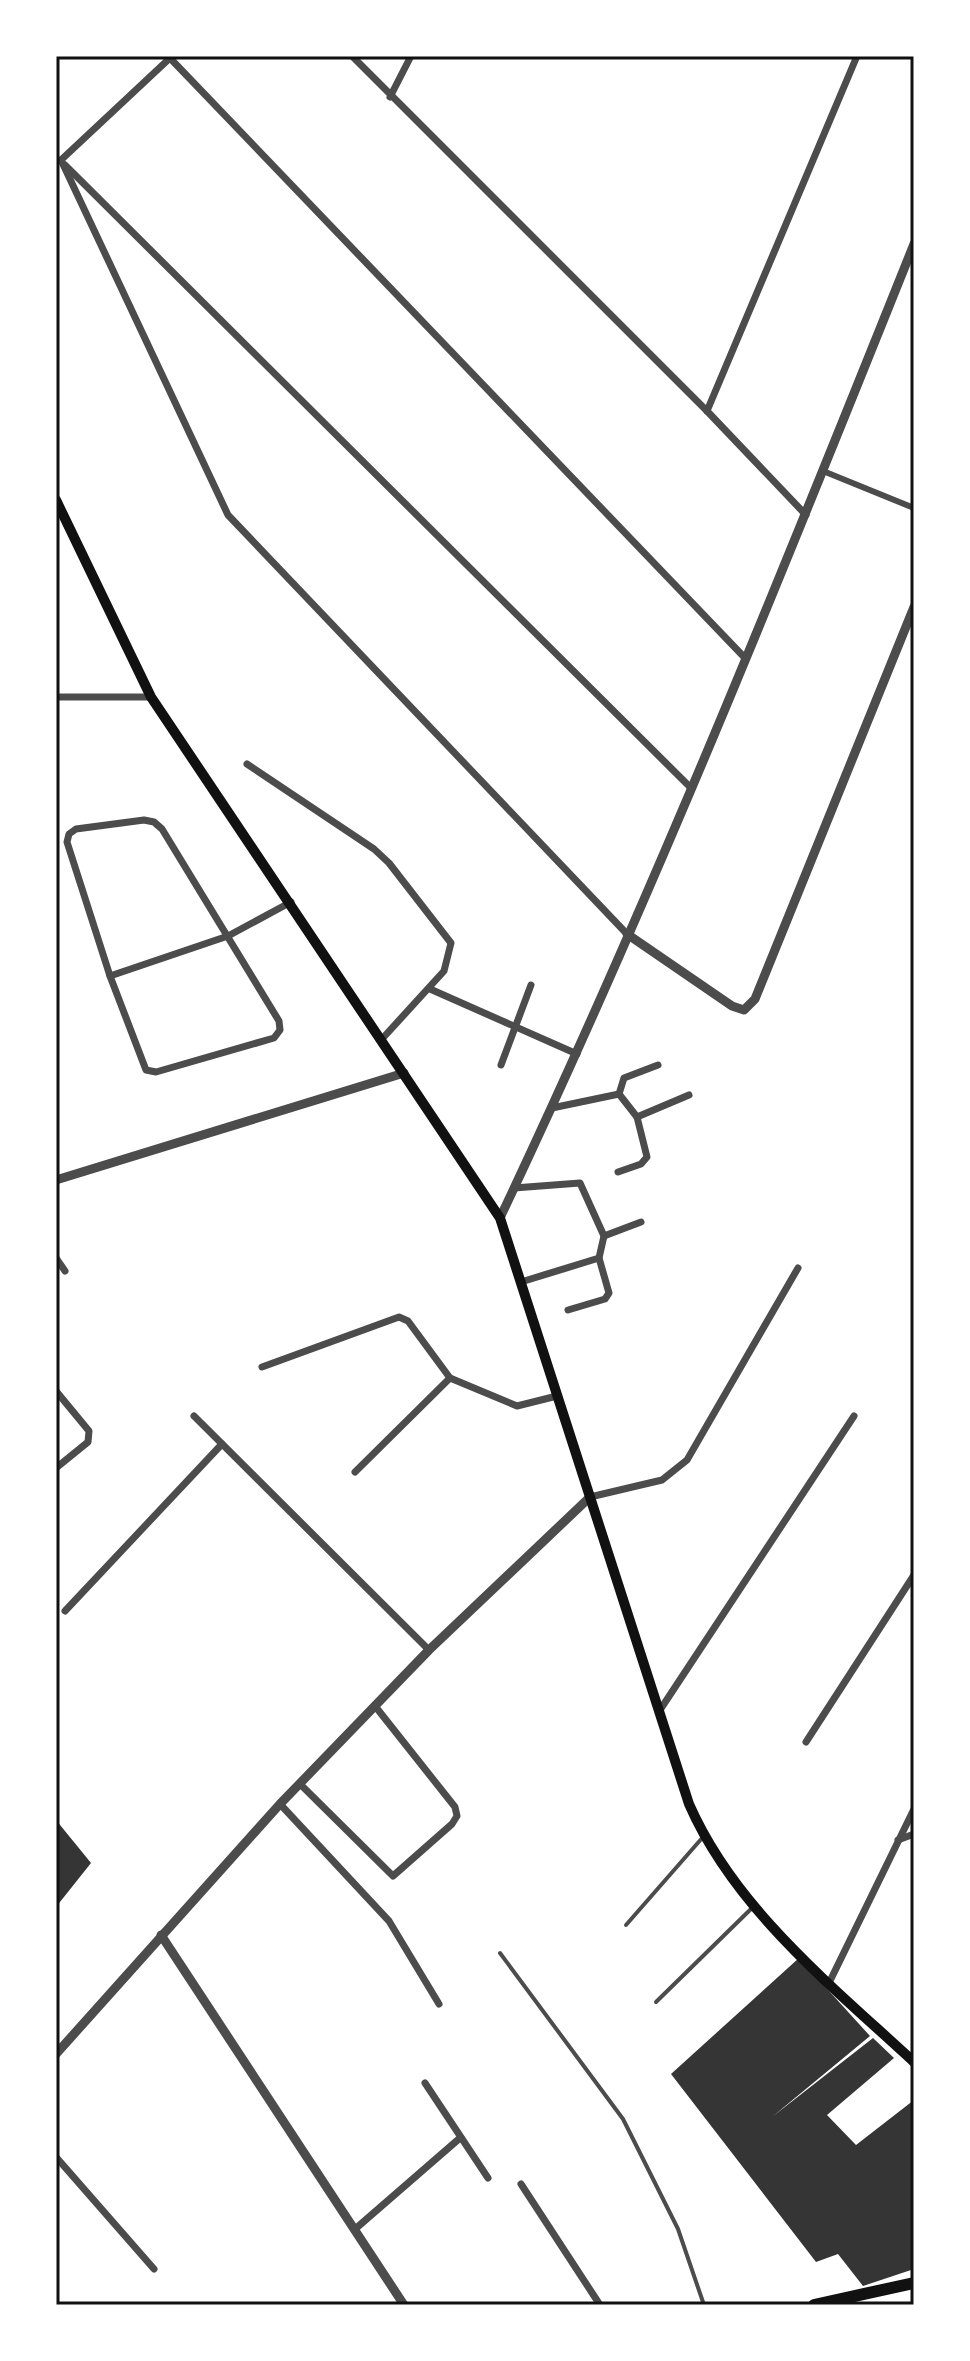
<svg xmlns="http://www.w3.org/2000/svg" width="970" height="2361" font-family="Raleway,sans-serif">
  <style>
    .building { fill: #353535 }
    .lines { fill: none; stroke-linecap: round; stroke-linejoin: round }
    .service { stroke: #4c4c4c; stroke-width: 4 }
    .pedestrian { stroke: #4c4c4c; stroke-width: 6 }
    .minor { stroke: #4c4c4c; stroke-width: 7 }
    .tertiary { stroke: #4c4c4c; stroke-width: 9 }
    .secondary { stroke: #111; stroke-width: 10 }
    .primary { stroke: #111; stroke-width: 12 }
    .neatline { fill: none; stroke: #111; stroke-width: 3 }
  </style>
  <rect width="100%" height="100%" fill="#fff"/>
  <g class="building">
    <polygon points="56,1820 91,1863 56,1907"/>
    <polygon points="799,1958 870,2036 772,2117 873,2038 894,2058 827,2115 856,2145 914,2100 914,2269 863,2286 838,2254 816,2262 671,2074"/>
  </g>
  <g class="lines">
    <g class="service">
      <polyline points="626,1925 703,1837"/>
      <polyline points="500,1953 623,2119 678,2229 704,2305"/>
      <polyline points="656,2002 753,1907"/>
    </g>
    <polyline class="pedestrian" points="823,471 914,508"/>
    <g class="minor">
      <polyline points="168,56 745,658"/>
      <polyline points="352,56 707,411 806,515"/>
      <polyline points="390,97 411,56"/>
      <polyline points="61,160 228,515 627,934"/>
      <polyline points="61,160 170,58"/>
      <polyline points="65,165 690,787"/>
      <polyline points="707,411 857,56"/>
      <polyline points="56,697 151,697"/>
      <polyline points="247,764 374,849 389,863 451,943 444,971 382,1039"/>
      <polygon points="144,820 154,822 162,829 279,1021 280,1030 274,1038 156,1072 146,1070 110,976 67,842 69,834 76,829"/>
      <polyline points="110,976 228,936 291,902"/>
      <polyline points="430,989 577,1054"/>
      <polyline points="501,1065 531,985"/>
      <polyline points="619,1094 637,1117 689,1095"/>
      <polyline points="552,1108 619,1094 624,1078 658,1065"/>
      <polyline points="618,1172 641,1164 647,1157 637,1117"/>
      <polyline points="514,1188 580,1183 604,1236 599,1258 521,1282"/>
      <polyline points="604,1236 641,1222"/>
      <polyline points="56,1258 65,1271"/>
      <polyline points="568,1310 605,1299 609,1293 599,1258"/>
      <polyline points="262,1367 399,1317 408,1321 450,1378"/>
      <polyline points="56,1391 89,1431 88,1442 56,1468"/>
      <polyline points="194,1416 429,1650"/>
      <polyline points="355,1472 450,1378 517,1406 557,1396"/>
      <polyline points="590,1497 662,1480 687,1460 798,1268"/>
      <polyline points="65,1611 222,1444"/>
      <polyline points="660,1710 854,1416"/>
      <polyline points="806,1742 914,1575"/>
      <polyline points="300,1784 393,1876 452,1824 457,1816 455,1807 375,1706"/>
      <polyline points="280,1804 389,1921 439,2004"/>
      <polyline points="898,1840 914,1834"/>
      <polyline points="829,1983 914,1809"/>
      <polyline points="425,2083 488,2178"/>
      <polyline points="56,2157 154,2269"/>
      <polyline points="521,2184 600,2305"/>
      <polyline points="354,2230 460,2138"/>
    </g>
    <g class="tertiary">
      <polyline points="627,934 732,1006 744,1010 755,999 914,607"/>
      <polyline points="56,1180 404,1073"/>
      <path d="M500,1218C651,899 783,571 914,244"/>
      <polyline points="161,1935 404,2305"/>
      <polyline points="56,2054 280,1804 429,1650 590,1497"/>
    </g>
    <path class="secondary" d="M56,500L151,697L500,1218L689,1804C735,1909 832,1986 914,2062"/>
    <polyline class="primary" points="814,2305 914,2283"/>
  </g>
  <rect width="970" height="2361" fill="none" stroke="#ffffff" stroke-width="116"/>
  <rect x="58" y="58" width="854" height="2245" class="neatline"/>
</svg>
